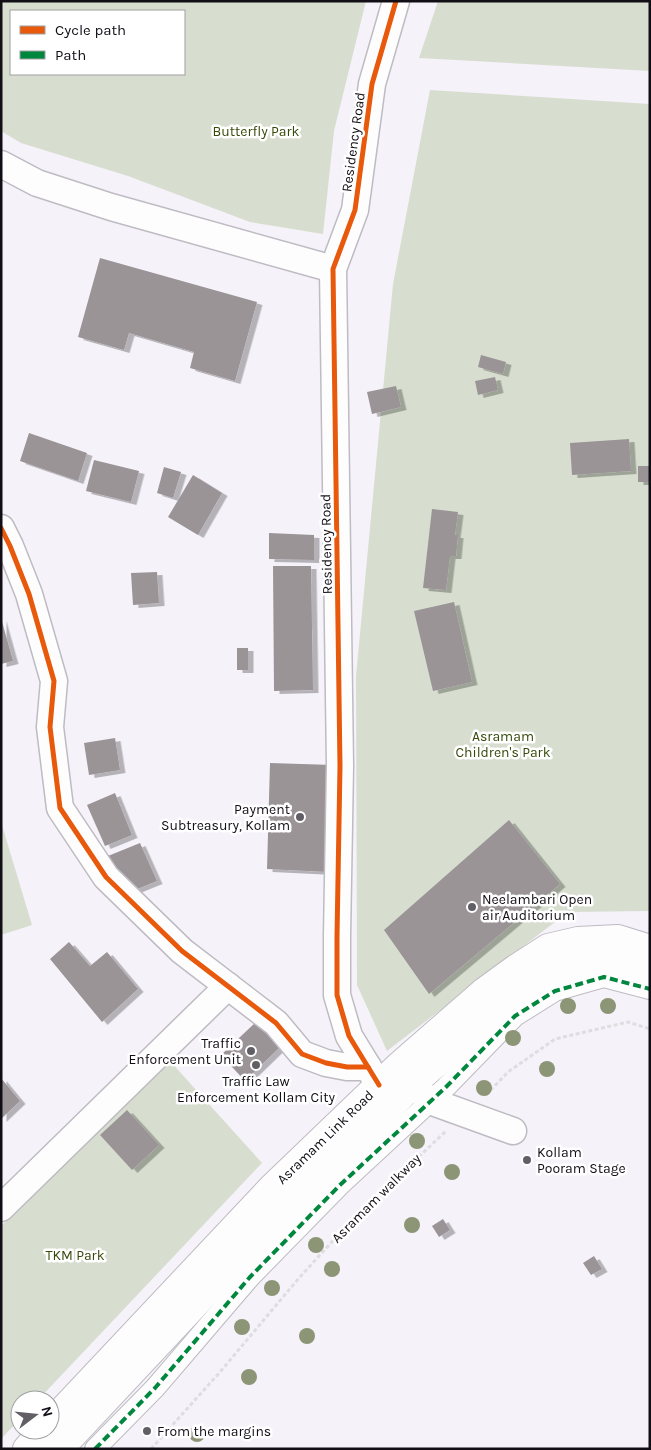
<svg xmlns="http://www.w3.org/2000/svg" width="651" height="1450" font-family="Karla,sans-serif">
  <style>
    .green { fill: #d7decf; fill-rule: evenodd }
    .building { fill: #9a9497; filter: url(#shadow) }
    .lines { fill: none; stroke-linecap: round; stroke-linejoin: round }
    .pedestrian-casing { stroke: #bebbc2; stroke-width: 22 }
    .minor-casing { stroke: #bebbc2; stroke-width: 29 }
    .secondary-casing { stroke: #bebbc2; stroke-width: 30 }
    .path { stroke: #dedddf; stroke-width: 3; stroke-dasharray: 4 2.5; stroke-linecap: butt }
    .pedestrian { stroke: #fefdfe; stroke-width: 20 }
    .minor { stroke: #fefdfe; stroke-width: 26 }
    .secondary { stroke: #fefdfe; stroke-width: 28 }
    .quiet { stroke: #00873e; stroke-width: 4; stroke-dasharray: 8 4; stroke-linecap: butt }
    .cycleway-casing { stroke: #fff; stroke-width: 8 }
    .cycleway { stroke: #e8590c; stroke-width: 5 }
    .tree { fill: #8c9575 }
    .poi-dot { fill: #625e66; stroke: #fff; stroke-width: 2 }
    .labels { text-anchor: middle; stroke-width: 5; stroke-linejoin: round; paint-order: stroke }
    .park-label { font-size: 14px; fill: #354909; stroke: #fff }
    .street-label { font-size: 14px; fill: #120e16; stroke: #fff }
    .poi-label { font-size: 14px; fill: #120e16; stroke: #fff; text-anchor: start }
  </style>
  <defs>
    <filter id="shadow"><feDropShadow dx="5.5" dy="3" stdDeviation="0" flood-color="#0004"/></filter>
  </defs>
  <rect width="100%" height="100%" fill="#f6f2fa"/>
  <g class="green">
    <path d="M1,1H366L334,131L323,234L250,222L128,176L21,143L1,131ZM184,11V74H11V11Z"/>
    <polygon points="438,1 650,1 650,71 419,58"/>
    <polygon points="430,90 650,104 650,911 568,912 387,1051 357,985 356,676 393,284"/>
    <polygon points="1,822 32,925 1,935"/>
    <polygon points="170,1061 262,1163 38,1400 20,1400 20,1419 1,1439 1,1226"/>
  </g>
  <g class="building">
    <polygon points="100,258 257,302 235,381 190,368 194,352 129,333 124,350 78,337"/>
    <polygon points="481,355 506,362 503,374 478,367"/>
    <polygon points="495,377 498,390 478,395 475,381"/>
    <polygon points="396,386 401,407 372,414 367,392"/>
    <polygon points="29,433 87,453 78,481 20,461"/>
    <polygon points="629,439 631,471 572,475 570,443"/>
    <polygon points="94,460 139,471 131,502 86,491"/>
    <rect x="638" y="466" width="12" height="16"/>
    <polygon points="164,467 181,472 173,498 157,493"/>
    <polygon points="193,475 222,493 198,535 168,517"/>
    <polygon points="432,509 458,512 455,535 458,535 456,556 450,556 446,590 423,588"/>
    <polygon points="269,533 314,535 314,560 269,559"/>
    <polygon points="273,566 311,566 313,690 274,691"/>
    <polygon points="157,572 159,603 133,605 131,573"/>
    <polygon points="454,602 472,682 433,691 414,611"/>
    <polygon points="1,618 13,661 1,664"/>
    <rect x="237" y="648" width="11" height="22"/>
    <polygon points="115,738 120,770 89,775 84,743"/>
    <polygon points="270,763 333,765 329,872 267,869"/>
    <polygon points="115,793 132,835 105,846 87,805"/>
    <polygon points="509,820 560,884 429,994 384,930"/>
    <polygon points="140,843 157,881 125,894 108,856"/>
    <polygon points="69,942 90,966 107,952 138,989 102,1022 50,959"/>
    <polygon points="256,1022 280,1047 245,1081 221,1055"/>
    <polygon points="1,1078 20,1101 1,1119"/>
    <polygon points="127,1110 159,1145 132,1170 100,1135"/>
    <polygon points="443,1219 450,1230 439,1237 432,1226"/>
    <polygon points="594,1256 602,1269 591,1275 583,1263"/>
  </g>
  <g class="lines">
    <defs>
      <polyline id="pedestrian" points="95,1449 155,1388 250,1277 340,1185 446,1087 515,1016 555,991 604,977 650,989"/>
      <g id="minor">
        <polyline points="1,164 37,183 111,207 333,269"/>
        <polyline points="1,528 10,546 29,594 54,681 50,727 60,808 106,877 182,951 276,1023 302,1054 326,1063 347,1067 368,1067"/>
        <polyline points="412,1084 430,1101 513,1131"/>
        <polyline points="379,1085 349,1036 337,995 337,936 340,766 333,269 355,210 372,84 396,1"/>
        <polyline points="1,1208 228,986"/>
      </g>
      <g id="secondary">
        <polyline points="50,1424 273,1187 398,1067 484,992 517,968 548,948 578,941 618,939 650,949"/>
        <polyline points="27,1449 44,1430"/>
        <polyline points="59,1449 224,1273 345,1154 412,1084 522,988 562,972 603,964 650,975"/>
      </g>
    </defs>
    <use href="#pedestrian" class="pedestrian-casing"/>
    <use href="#minor" class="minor-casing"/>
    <use href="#secondary" class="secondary-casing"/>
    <g class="path">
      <polyline points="486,1095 508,1072 555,1039 628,1022 650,1029"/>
      <polyline points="151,1449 220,1372 299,1278 350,1222 446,1131"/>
    </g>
    <use href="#pedestrian" class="pedestrian"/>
    <use href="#minor" class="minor"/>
    <use href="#secondary" class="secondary"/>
    <polyline class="quiet" points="95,1449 155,1388 250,1277 340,1185 446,1087 515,1016 555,991 604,977 650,989"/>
    <defs>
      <g id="cycleway">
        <polyline points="1,528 10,546 29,594 54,681 50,727 60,808 106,877 182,951 276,1023 302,1054 326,1063 347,1067 368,1067"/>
        <polyline points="379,1085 349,1036 337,995 337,936 340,766 333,269 355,210 372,84 396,1"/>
      </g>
    </defs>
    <use href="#cycleway" class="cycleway-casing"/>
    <use href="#cycleway" class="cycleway"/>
  </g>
  <g class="tree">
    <circle cx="568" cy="1006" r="8"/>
    <circle cx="608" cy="1006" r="8"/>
    <circle cx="513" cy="1038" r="8"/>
    <circle cx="547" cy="1069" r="8"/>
    <circle cx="484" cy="1088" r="8"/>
    <circle cx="417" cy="1141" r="8"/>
    <circle cx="452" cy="1172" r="8"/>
    <circle cx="412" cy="1225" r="8"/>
    <circle cx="316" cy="1245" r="8"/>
    <circle cx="332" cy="1269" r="8"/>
    <circle cx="272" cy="1288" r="8"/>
    <circle cx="242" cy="1327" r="8"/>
    <circle cx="307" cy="1336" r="8"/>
    <circle cx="249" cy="1377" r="8"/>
    <circle cx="197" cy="1434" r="8"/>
  </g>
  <g class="poi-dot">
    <circle cx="300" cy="817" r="5"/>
    <circle cx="472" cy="907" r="5"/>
    <circle cx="251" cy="1051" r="5"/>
    <circle cx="256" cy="1065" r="5"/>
    <circle cx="527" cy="1160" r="5"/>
    <circle cx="147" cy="1431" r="5"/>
  </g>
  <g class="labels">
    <g class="park-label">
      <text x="256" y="136">Butterfly Park</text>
      <text x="503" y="741">Asramam<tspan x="503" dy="16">Children's Park</tspan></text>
      <text x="75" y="1260">TKM Park</text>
    </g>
    <g class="street-label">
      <text transform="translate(353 142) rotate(-82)" y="5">Residency Road</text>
      <text transform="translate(326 544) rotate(-91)" y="5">Residency Road</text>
      <text transform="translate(325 1137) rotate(-44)" y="5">Asramam Link Road</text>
      <text transform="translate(376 1198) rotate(-45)" y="5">Asramam walkway</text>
    </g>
    <g class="poi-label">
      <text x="290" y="814" text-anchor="end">Payment<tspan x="290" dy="16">Subtreasury, Kollam</tspan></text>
      <text x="482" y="904">Neelambari Open<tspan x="482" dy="16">air Auditorium</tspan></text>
      <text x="241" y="1048" text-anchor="end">Traffic<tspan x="241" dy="16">Enforcement Unit</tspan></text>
      <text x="256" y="1086" text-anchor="middle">Traffic Law<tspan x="256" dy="16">Enforcement Kollam City</tspan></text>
      <text x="537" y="1157">Kollam<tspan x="537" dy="16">Pooram Stage</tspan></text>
      <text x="157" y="1436">From the margins</text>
    </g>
  </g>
  <rect width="651" height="1450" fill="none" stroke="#120e16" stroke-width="5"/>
  <rect x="10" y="10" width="175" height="65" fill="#ffffff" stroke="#a09fa2"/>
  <rect x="20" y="26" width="25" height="8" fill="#e8590c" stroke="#a09fa2"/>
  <text x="55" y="35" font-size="15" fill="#120e16">Cycle path</text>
  <rect x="20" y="51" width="25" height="8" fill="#00873e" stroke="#a09fa2"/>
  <text x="55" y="60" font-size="15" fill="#120e16">Path</text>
  <g transform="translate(35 1415) rotate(74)"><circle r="24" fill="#ffffff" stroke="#a09fa2"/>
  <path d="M0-4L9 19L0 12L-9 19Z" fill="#625e66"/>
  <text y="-8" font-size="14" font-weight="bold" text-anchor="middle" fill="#120e16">N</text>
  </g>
</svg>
